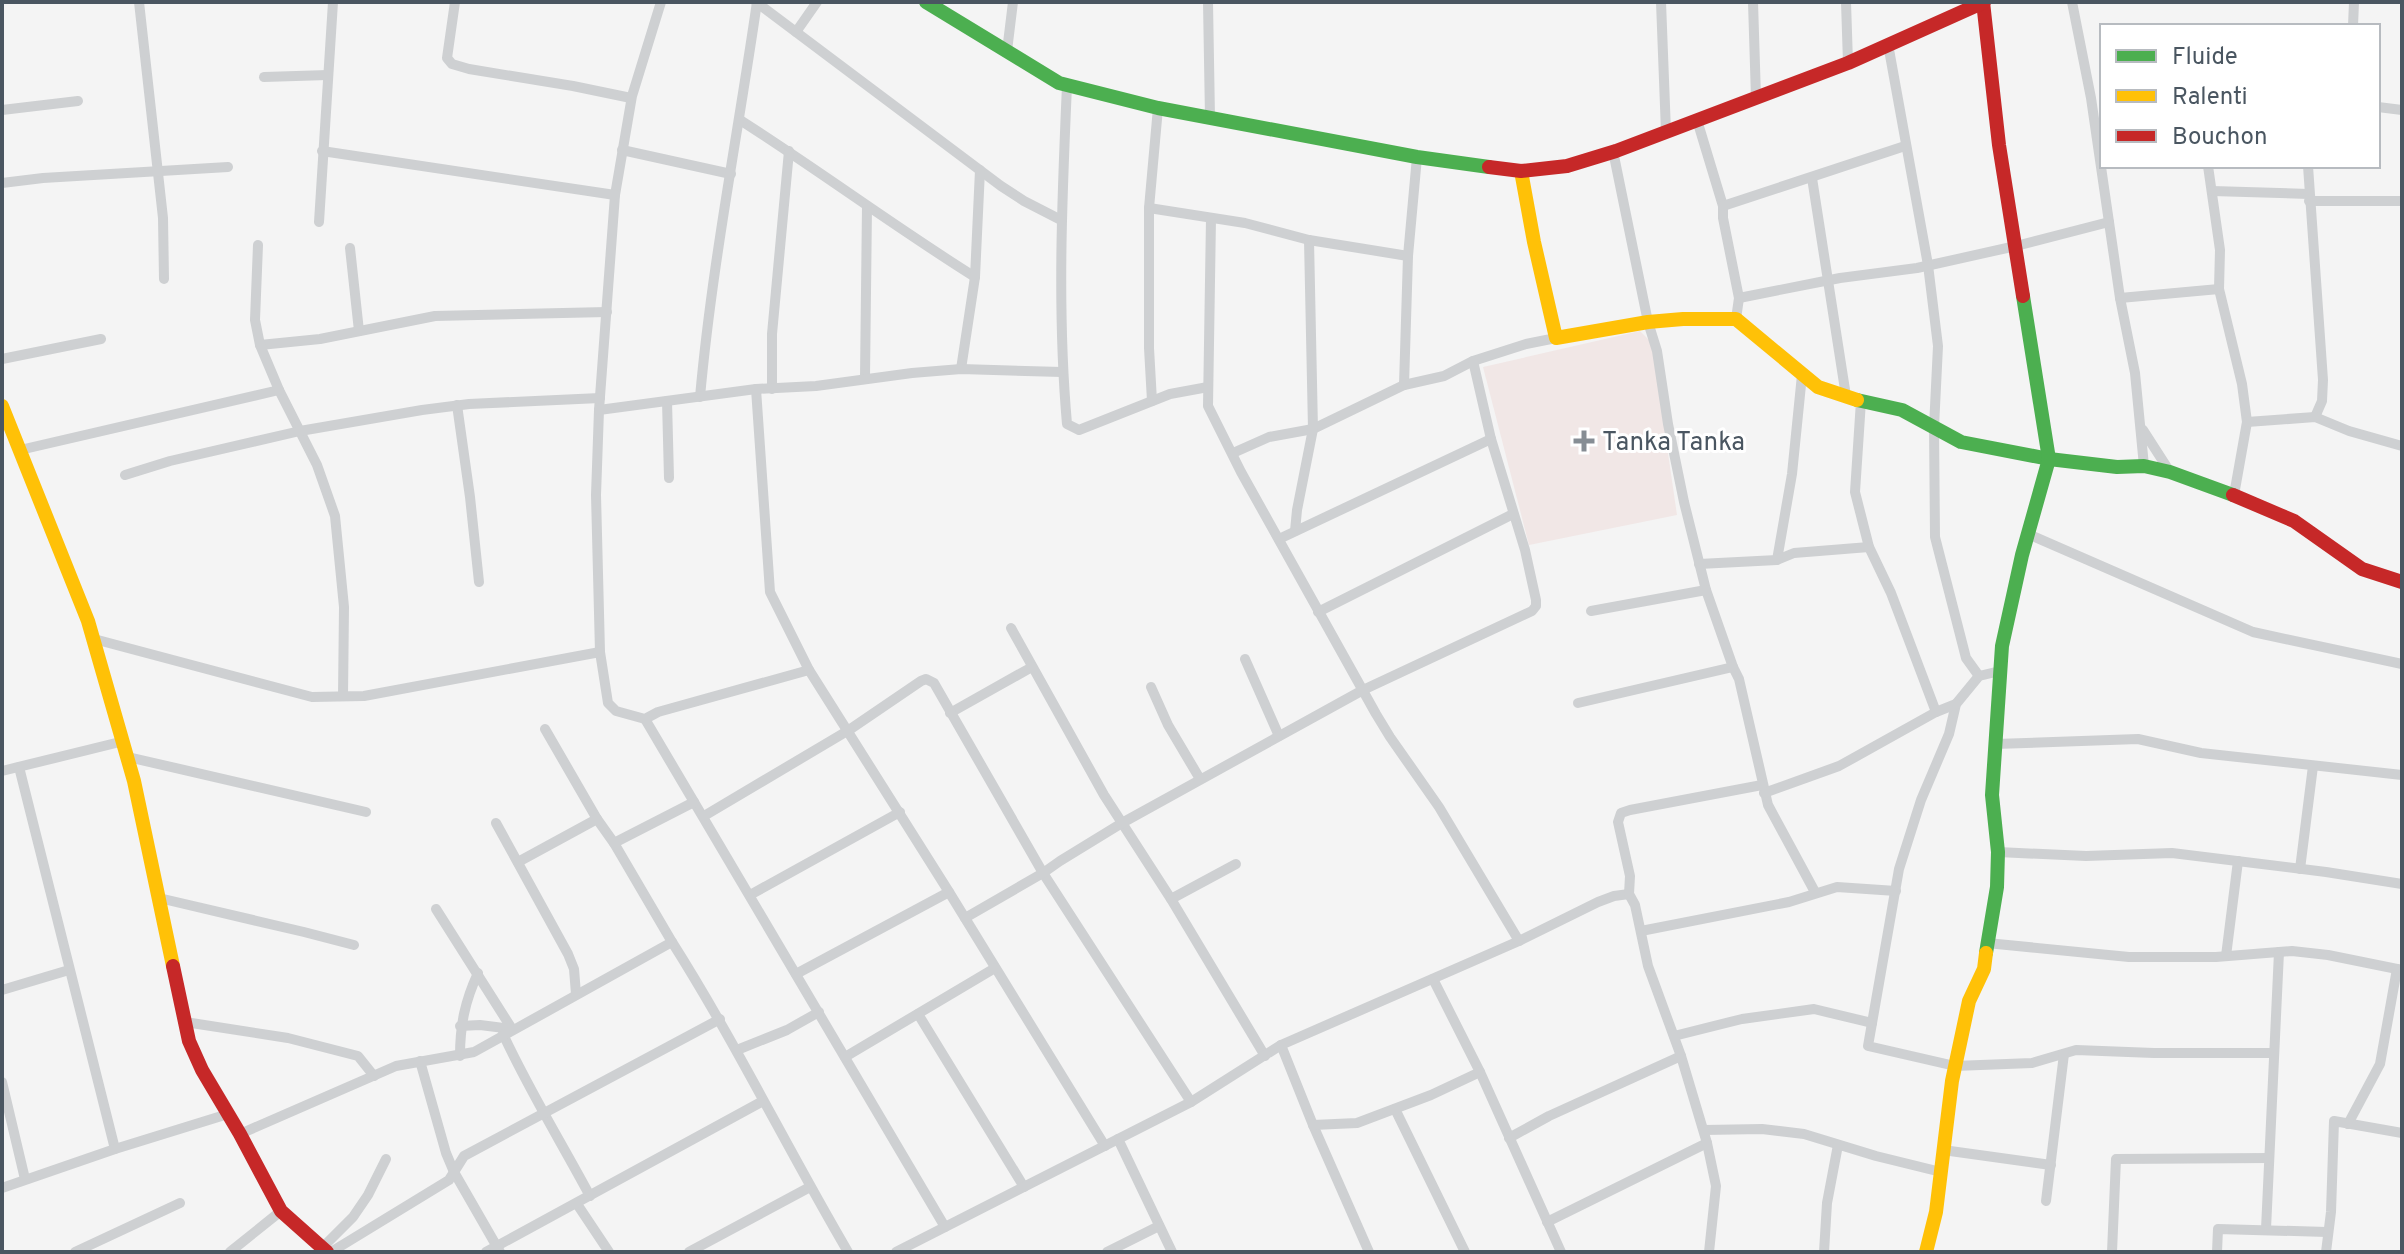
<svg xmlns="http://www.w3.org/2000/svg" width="2404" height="1254" font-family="Overpass,sans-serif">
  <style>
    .medical { fill: #f1e7e6 }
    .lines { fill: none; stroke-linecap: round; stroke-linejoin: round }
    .street { stroke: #ced0d2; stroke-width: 10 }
    .fast { stroke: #4caf50; stroke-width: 14 }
    .slow { stroke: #ffc107; stroke-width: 14 }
    .jam { stroke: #c62828; stroke-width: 14 }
    .poi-dot { fill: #868d94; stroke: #fff; stroke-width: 3 }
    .labels { text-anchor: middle; stroke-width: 6; stroke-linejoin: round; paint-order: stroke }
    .poi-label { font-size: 26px; fill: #4a5661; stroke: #fff; text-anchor: start }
  </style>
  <rect width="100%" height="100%" fill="#f4f4f4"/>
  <polygon class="medical" points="1640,331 1652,343 1677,515 1529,545 1483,367"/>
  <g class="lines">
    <g class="street">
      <polyline points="139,2 163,218 164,279"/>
      <polyline points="455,2 447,58 452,64 469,69 573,86 631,98"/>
      <polyline points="661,2 632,96 615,195 599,410 596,495 600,652 608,703 616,711 645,719 658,712 809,670"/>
      <polyline points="756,2 1001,186 1024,201 1061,220"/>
      <polyline points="1208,2 1210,118"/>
      <polyline points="1661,2 1666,132"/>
      <polyline points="1753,2 1756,98"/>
      <polyline points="1846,2 1848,63"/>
      <polyline points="2072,2 2091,98 2120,298 2135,373 2144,466"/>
      <polyline points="2353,26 2354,2"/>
      <polyline points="796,32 817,2"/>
      <polyline points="1888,44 1928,265 1938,346 1934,427 1935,537 1966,658 1979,676"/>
      <polyline points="1007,51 1013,2"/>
      <polyline points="264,77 328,75"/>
      <path d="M1067,85C1062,198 1057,311 1067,424L1079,430L1170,394L1208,387"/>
      <polyline points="2378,107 2402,110"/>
      <polyline points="2,110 78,101"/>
      <path d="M740,120C820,171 895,227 975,277"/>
      <polyline points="1697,120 1723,206 1723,218 1739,298 1736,319"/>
      <polyline points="622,150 731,174"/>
      <polyline points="322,151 615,195"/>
      <polyline points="1613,151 1648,322 1657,351 1668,424 1684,502 1706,590 1733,667 1739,679 1768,805 1815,892"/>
      <polyline points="2208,166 2220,250 2219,289 2242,384 2247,422 2234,495"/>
      <polyline points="2308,166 2323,380 2322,401 2315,417"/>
      <polyline points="1812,178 1846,396"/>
      <polyline points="2,183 43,178 228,167"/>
      <polyline points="2212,191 2309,194"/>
      <polyline points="2309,201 2402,201"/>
      <polyline points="1723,206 1905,146"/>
      <polyline points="1149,208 1245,223 1309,240 1408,256"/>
      <polyline points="1211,218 1208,406 1241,472 1376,714 1390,737 1439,807 1519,941"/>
      <polyline points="319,222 333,2"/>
      <polyline points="350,248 359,331"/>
      <polyline points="1739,298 1840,278 1917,268 2016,246 2109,222"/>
      <polyline points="2120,298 2219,289"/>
      <polyline points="260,345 320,339 435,316 607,312"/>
      <polyline points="2,359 101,339"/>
      <polyline points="961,369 975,277 980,170"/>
      <polyline points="865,378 867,206"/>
      <polyline points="1404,385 1408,256 1417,157"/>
      <polyline points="756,389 770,592 809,670 949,892 1105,1146"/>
      <polyline points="772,389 772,334 789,151"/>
      <polyline points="279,390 317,465 335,516 344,607 343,696"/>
      <path d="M700,397C712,264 738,134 757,2"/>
      <polyline points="667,401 669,478"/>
      <polyline points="1152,401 1149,348 1149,208 1158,108"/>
      <polyline points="1861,401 1855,492 1869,547 1891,593 1936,712"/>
      <polyline points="457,405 470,497 479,582"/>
      <polyline points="599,410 756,389 816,386 912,373 961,369 1062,372"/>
      <polyline points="2247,422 2315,417 2349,431 2402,446"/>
      <polyline points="2143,430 2170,472"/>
      <polyline points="20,450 279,390 260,345 255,320 258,245"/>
      <polyline points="1233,453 1269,437 1313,429 1404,385 1444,376 1473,361 1526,344 1556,338"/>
      <polyline points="125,475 170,461 300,431 422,410 469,404 600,398"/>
      <polyline points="1295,531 1297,510 1313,429 1309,240"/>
      <polyline points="2028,534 2253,632 2402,664"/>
      <polyline points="1279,539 1491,439"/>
      <polyline points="1777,560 1792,474 1802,375"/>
      <polyline points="1699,564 1777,560 1794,553 1869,547"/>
      <polyline points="1591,611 1706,590"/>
      <polyline points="1318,612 1513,514"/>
      <polyline points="1011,628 1104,795 1171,899 1265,1056"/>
      <polyline points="94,639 312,697 364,696 600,652"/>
      <polyline points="1245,659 1279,736"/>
      <polyline points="2000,671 1979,676 1956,704 1949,734 1921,800 1899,869 1868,1046 1955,1066 2032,1063 2076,1050 2154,1053 2274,1053"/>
      <polyline points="1151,687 1168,725 1200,779"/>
      <polyline points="1578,703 1733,667"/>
      <polyline points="950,713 1032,667"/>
      <polyline points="645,719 945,1227"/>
      <polyline points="545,729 597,819"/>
      <polyline points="1995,744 2138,739 2201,753 2402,775"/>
      <polyline points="128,757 366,812"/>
      <polyline points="19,767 115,1149"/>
      <polyline points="2,771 124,741"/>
      <polyline points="1764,793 1839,766 1936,712 1956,704"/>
      <polyline points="704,816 849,730 921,681 926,679 934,683 1043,873 1191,1102"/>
      <polyline points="496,823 568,954 574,969 576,994"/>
      <polyline points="614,843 694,802"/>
      <polyline points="1998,852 2086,856 2172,853 2326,872 2402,884"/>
      <polyline points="518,862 597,819 614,843 672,942"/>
      <polyline points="2300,869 2313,766"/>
      <polyline points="750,895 900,812"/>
      <polyline points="159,898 304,932 354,945"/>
      <polyline points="1171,899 1236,864"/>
      <polyline points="436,909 512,1029"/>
      <polyline points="965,918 1043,873 1060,861 1122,823 1363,690 1532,611 1536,606 1536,600 1525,550 1491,439 1473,361"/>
      <polyline points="1641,931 1789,902 1837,887 1896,891"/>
      <polyline points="1987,943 2129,957 2216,957 2292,951 2328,955 2402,970"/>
      <polyline points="2226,956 2238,861"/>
      <polyline points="796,974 949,892"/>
      <polyline points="1433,979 1480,1072 1561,1252"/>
      <polyline points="2,990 69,970"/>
      <polyline points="918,1014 1024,1187"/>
      <polyline points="185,1022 288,1038 358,1056 374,1076"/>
      <polyline points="460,1026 480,1025 512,1029"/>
      <path d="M503,1034C529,1090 561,1142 590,1196"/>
      <polyline points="1674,1036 1742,1019 1814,1009 1872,1023"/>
      <polyline points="1281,1045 1313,1125 1369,1252"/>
      <polyline points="737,1050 787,1030 819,1012"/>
      <path d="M460,1056C460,1025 465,1001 478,973"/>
      <polyline points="845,1057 995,968"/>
      <polyline points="420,1061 446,1153 454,1172 500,1252"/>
      <polyline points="2,1082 25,1179"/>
      <polyline points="1395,1109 1465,1252"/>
      <polyline points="2348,1124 2380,1064 2397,969"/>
      <polyline points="1313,1125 1357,1123 1431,1095 1480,1072"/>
      <polyline points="1704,1130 1762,1129 1804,1134 1876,1156 1941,1172"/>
      <path d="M240,1134L396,1066L474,1052L672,942C736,1043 788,1150 848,1252"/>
      <polyline points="1509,1138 1549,1116 1681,1056"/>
      <polyline points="1118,1139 1172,1252"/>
      <polyline points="1943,1150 2051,1165"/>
      <polyline points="2,1188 115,1149 228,1114"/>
      <polyline points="2046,1201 2064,1054"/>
      <polyline points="577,1204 609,1252"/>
      <polyline points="1547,1222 1707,1143"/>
      <polyline points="2266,1229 2279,952"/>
      <polyline points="322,1248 353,1217 368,1195 386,1159"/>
      <polyline points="75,1252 180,1203"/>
      <polyline points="230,1252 281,1211"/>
      <polyline points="331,1252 449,1180 464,1156 720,1019"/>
      <polyline points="486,1252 763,1101"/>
      <polyline points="689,1252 810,1187"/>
      <polyline points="896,1252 1191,1102 1281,1045 1519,941 1598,902 1614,896 1629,894"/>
      <polyline points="1107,1252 1159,1226"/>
      <polyline points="1709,1252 1716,1186 1707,1143 1681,1056 1648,966 1635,905 1629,894 1630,876 1618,822 1621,813 1630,810 1762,785"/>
      <polyline points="1824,1252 1827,1203 1838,1145"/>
      <polyline points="2112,1252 2116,1159 2269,1158"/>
      <polyline points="2217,1252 2218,1229 2327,1232"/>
      <polyline points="2326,1252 2331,1212 2334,1121 2402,1133"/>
    </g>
    <g class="fast">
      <polyline points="926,2 1059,83 1158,108 1417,157 1489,167"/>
      <polyline points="1857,400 1902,410 1961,442 2049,459 2117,467 2144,466 2170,472 2233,495"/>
      <polyline points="1986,953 1997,887 1998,852 1992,795 2002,646 2022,555 2049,459 2023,296"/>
    </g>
    <g class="slow">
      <polyline points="1521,171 1534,242 1556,338 1648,322 1683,319 1736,319 1818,387 1857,400"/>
      <polyline points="2,406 88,621 134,781 173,966"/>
      <polyline points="1926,1252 1936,1212 1952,1081 1969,1001 1984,969 1986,953"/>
    </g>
    <g class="jam">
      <polyline points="1983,2 1999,145 2023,296"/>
      <polyline points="1489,167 1521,171 1567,166 1616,151 1848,63 1984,2"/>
      <polyline points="2233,495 2294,521 2362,569 2402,582"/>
      <polyline points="173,966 189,1041 202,1070 240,1134 281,1211 327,1252"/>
    </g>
  </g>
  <path class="poi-dot" d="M1580 429h8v8h8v8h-8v8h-8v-8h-8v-8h8z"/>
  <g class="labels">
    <g class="poi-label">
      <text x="1602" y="450">Tanka Tanka</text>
    </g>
  </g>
  <rect width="2404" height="1254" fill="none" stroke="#4a5661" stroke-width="8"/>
  <rect x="2100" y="24" width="280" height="144" fill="#ffffff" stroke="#b7bbc0" stroke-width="2"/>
  <rect x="2116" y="50" width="40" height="12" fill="#4caf50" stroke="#b7bbc0" stroke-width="2"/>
  <text x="2172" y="64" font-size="24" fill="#4a5661">Fluide</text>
  <rect x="2116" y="90" width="40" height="12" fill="#ffc107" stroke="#b7bbc0" stroke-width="2"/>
  <text x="2172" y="104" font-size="24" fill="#4a5661">Ralenti</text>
  <rect x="2116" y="130" width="40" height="12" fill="#c62828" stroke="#b7bbc0" stroke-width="2"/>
  <text x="2172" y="144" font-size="24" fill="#4a5661">Bouchon</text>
</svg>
